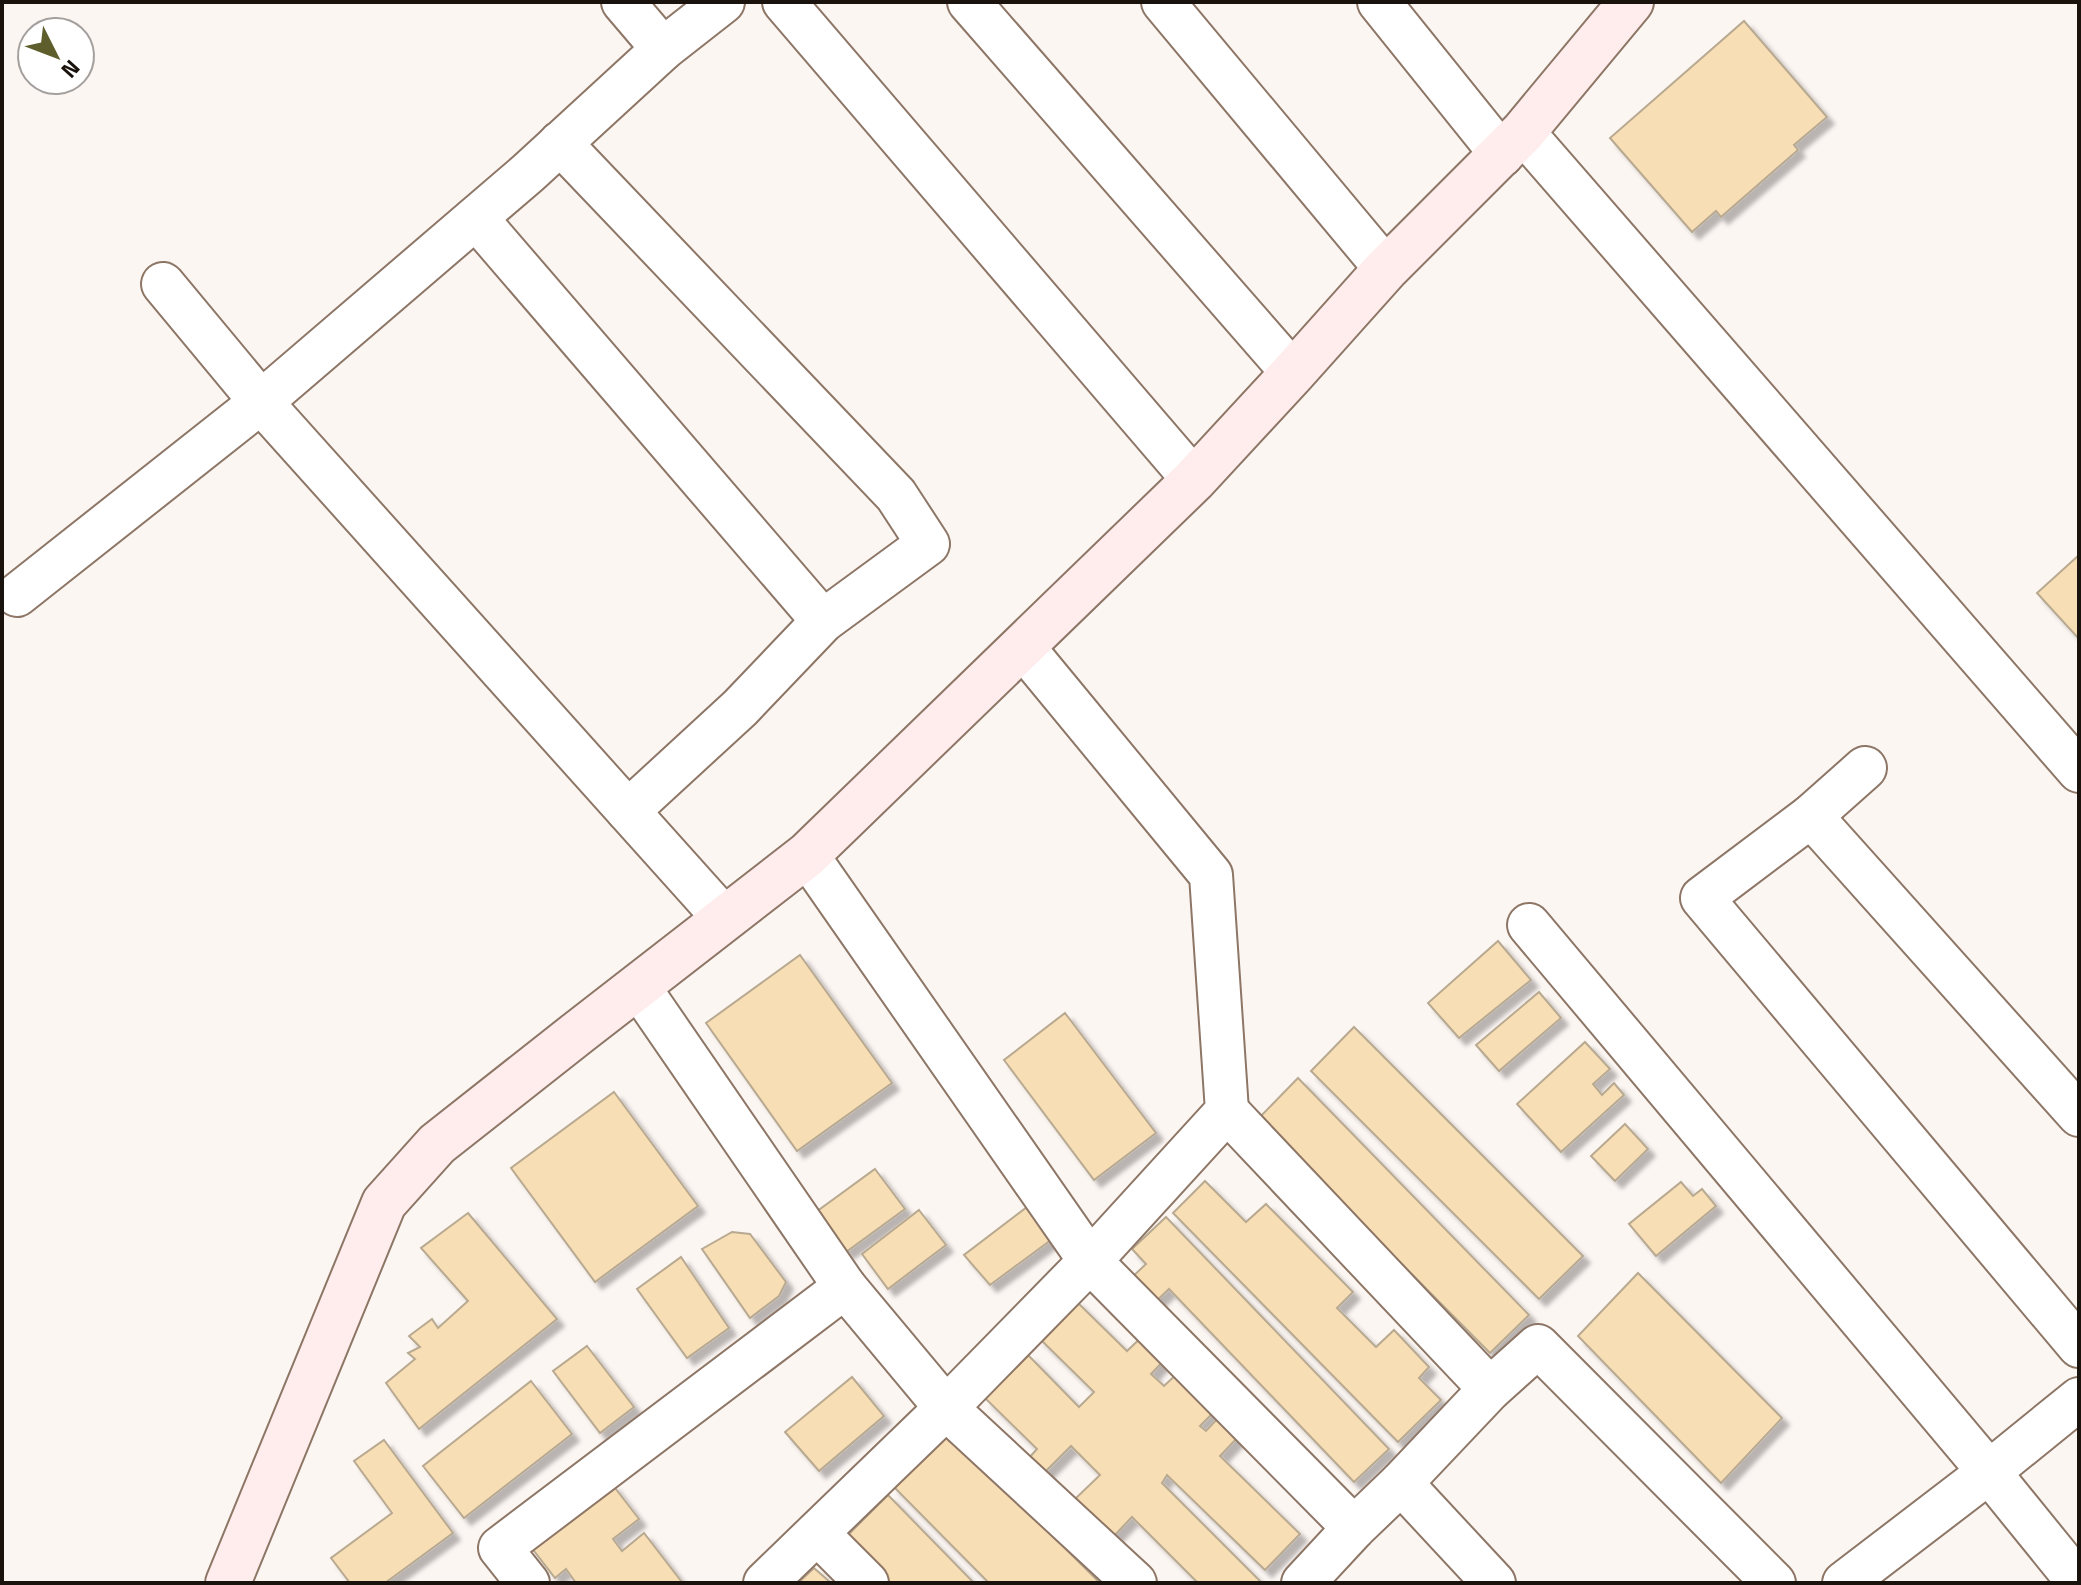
<svg xmlns="http://www.w3.org/2000/svg" width="2081" height="1585" font-family="'Titillium Web',sans-serif">
  <style>
    .building { fill: #f8deb5; stroke: #b8a991; stroke-width: 2; filter: url(#shadow) }
    .lines { fill: none; stroke-linecap: round; stroke-linejoin: round }
    .minor-casing { stroke: #8d7666; stroke-width: 46 }
    .secondary-casing { stroke: #8d7666; stroke-width: 48 }
    .minor { stroke: #fff; stroke-width: 42 }
    .secondary { stroke: #ffeded; stroke-width: 44 }
  </style>
  <defs>
    <filter id="shadow"><feDropShadow dx="7" dy="7" stdDeviation="2" flood-color="#0004"/></filter>
  </defs>
  <rect width="100%" height="100%" fill="#fcf6f3"/>
  <g class="building">
    <polygon points="1744,21 1827,117 1794,145 1798,150 1721,217 1716,211 1692,232 1610,138"/>
    <polygon points="2079,555 2079,639 2037,593"/>
    <polygon points="1498,941 1531,980 1459,1038 1428,1003"/>
    <polygon points="800,955 892,1083 797,1151 706,1023"/>
    <polygon points="1539,992 1561,1018 1499,1071 1476,1045"/>
    <polygon points="1065,1013 1156,1133 1094,1180 1004,1060"/>
    <polygon points="1354,1027 1583,1256 1539,1299 1311,1071"/>
    <polygon points="1585,1042 1610,1069 1593,1084 1602,1095 1614,1083 1624,1095 1561,1152 1517,1104"/>
    <polygon points="1298,1078 1529,1315 1490,1353 1258,1119"/>
    <polygon points="614,1092 698,1206 595,1282 511,1168"/>
    <polygon points="1625,1124 1648,1149 1615,1181 1591,1156"/>
    <polygon points="875,1169 905,1209 846,1252 816,1212"/>
    <polygon points="1205,1181 1246,1222 1266,1204 1353,1292 1337,1308 1376,1347 1394,1330 1429,1367 1419,1378 1441,1400 1398,1442 1173,1213"/>
    <polygon points="1681,1182 1693,1196 1702,1189 1716,1206 1656,1256 1629,1224"/>
    <polygon points="1027,1207 1051,1240 990,1285 964,1255"/>
    <polygon points="919,1210 946,1245 888,1289 862,1254"/>
    <polygon points="468,1213 557,1319 419,1429 386,1383 415,1359 408,1353 420,1347 409,1336 432,1319 438,1328 468,1301 421,1248"/>
    <polygon points="1166,1217 1389,1449 1354,1482 1169,1289 1151,1306 1128,1281 1146,1264 1132,1249"/>
    <polygon points="732,1232 750,1234 786,1282 779,1296 750,1318 702,1249"/>
    <polygon points="681,1257 729,1328 687,1358 637,1289"/>
    <polygon points="1638,1273 1782,1418 1721,1483 1578,1336"/>
    <polygon points="1075,1300 1127,1351 1147,1332 1170,1354 1151,1374 1164,1386 1180,1371 1218,1408 1200,1426 1206,1431 1220,1416 1240,1435 1220,1456 1300,1534 1265,1570 1167,1475 1162,1483 1262,1583 1198,1583 1132,1517 1113,1537 1075,1499 1100,1475 1071,1446 1043,1474 1028,1459 1037,1449 985,1398 1028,1355 1079,1407 1094,1392 1038,1337"/>
    <polygon points="587,1346 634,1407 600,1433 553,1371"/>
    <polygon points="852,1377 884,1416 819,1471 785,1432"/>
    <polygon points="531,1381 572,1434 464,1518 423,1466"/>
    <polygon points="944,1428 1100,1583 989,1583 892,1485"/>
    <polygon points="384,1440 453,1533 385,1583 350,1583 331,1558 392,1513 354,1461"/>
    <polygon points="612,1484 639,1519 613,1539 622,1551 644,1533 681,1581 678,1583 576,1583 566,1569 555,1578 531,1547"/>
    <polygon points="888,1495 974,1583 879,1583 839,1544"/>
    <polygon points="814,1568 831,1583 798,1583"/>
  </g>
  <g class="lines">
    <defs>
      <g id="minor">
        <polyline points="623,2 663,49"/>
        <polyline points="784,2 1194,480"/>
        <polyline points="969,2 1293,373"/>
        <polyline points="1163,2 1386,269"/>
        <polyline points="1379,2 1502,155"/>
        <polyline points="1523,132 2079,771"/>
        <polyline points="560,143 896,495 928,544 823,621 740,708 628,811"/>
        <polyline points="476,218 823,621"/>
        <polyline points="163,284 261,402 724,918"/>
        <polyline points="17,595 261,402 528,173 663,49 723,2"/>
        <polyline points="1865,768 1811,816 1702,898 2079,1346"/>
        <polyline points="1811,816 2079,1115"/>
        <polyline points="807,855 1090,1261 1354,1528"/>
        <polyline points="1529,925 1989,1472 2079,1583"/>
        <polyline points="638,986 845,1287 946,1408 1135,1583"/>
        <polyline points="1227,1111 1490,1389"/>
        <polyline points="1401,1483 1494,1583"/>
        <polyline points="817,1533 867,1583"/>
        <polyline points="528,1583 500,1548 845,1287"/>
        <polyline points="765,1583 946,1408 1090,1261 1227,1111 1211,875 1023,647"/>
        <polyline points="1303,1583 1354,1528 1401,1483 1490,1389 1538,1346 1774,1583"/>
        <polyline points="1844,1583 1989,1472 2079,1399"/>
      </g>
      <polyline id="secondary" points="228,1583 384,1203 437,1144 579,1032 807,855 1194,480 1293,373 1386,269 1523,132 1631,2"/>
    </defs>
    <use href="#minor" class="minor-casing"/>
    <use href="#secondary" class="secondary-casing"/>
    <use href="#minor" class="minor"/>
    <use href="#secondary" class="secondary"/>
  </g>
  <rect width="2081" height="1585" fill="none" stroke="#1a120c" stroke-width="8"/>
  <g transform="translate(56 56) rotate(132)"><circle r="38" fill="#ffffff" stroke="#a3a09e" stroke-width="2"/>
  <path d="M0-6L14 30L0 20L-14 30Z" fill="#5d5e2b"/>
  <text y="-12" font-size="22" font-weight="bold" text-anchor="middle" fill="#1a120c">N</text>
  </g>
</svg>
